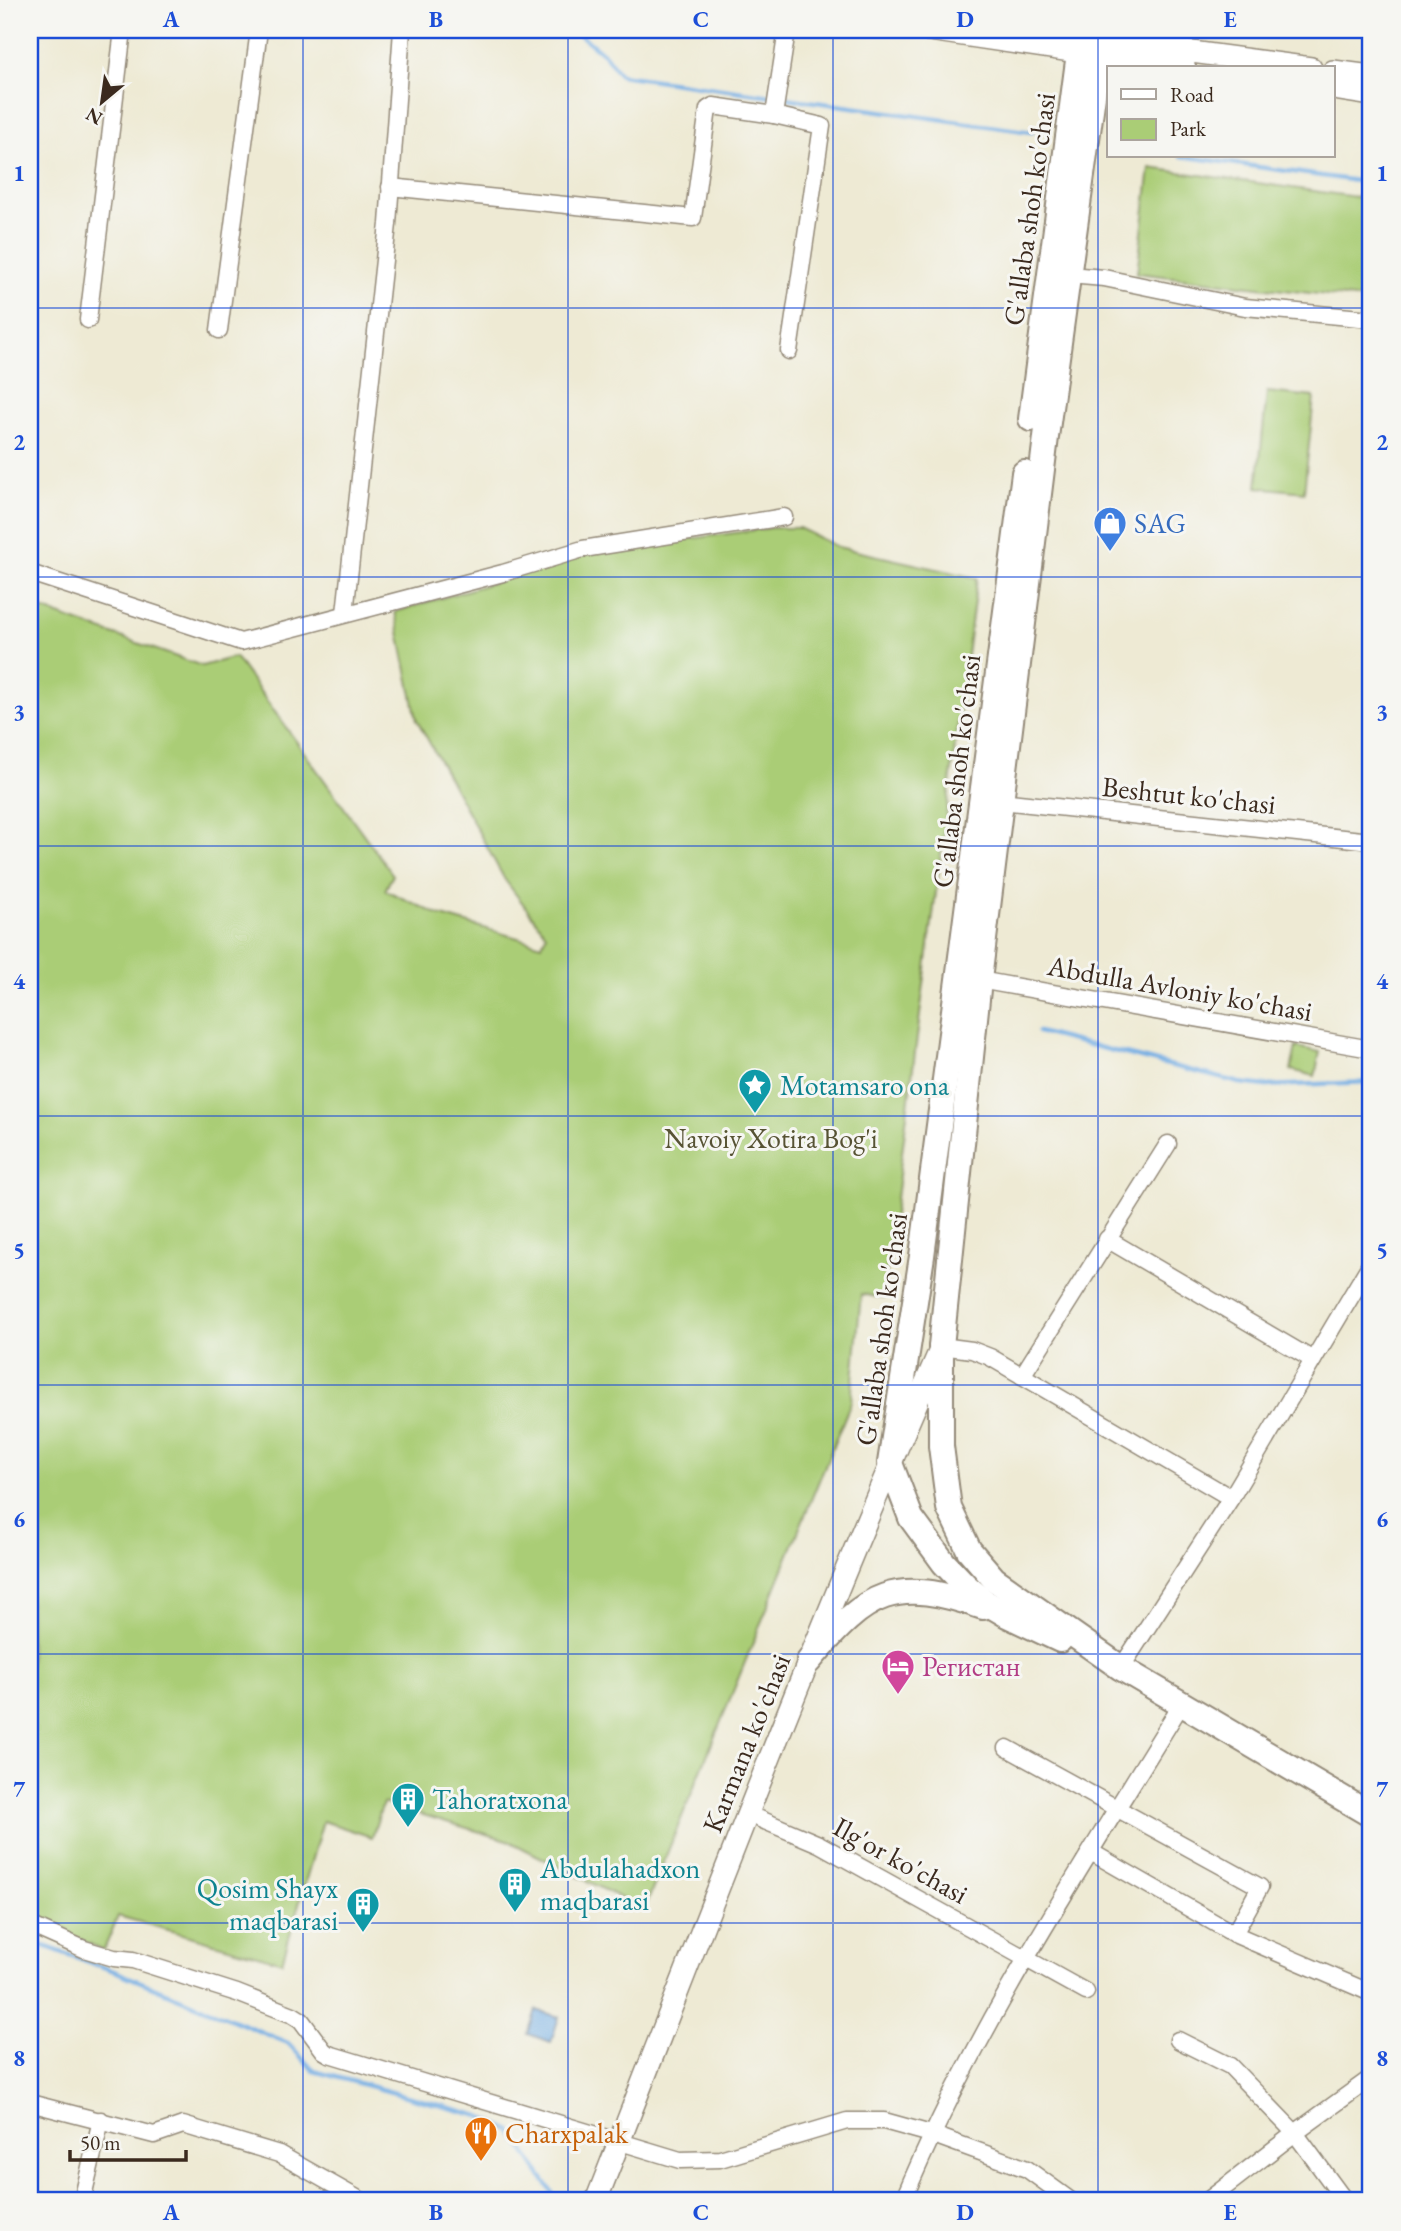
<svg xmlns="http://www.w3.org/2000/svg" width="1401" height="2231" font-family="'EB Garamond',serif">
  <style>
    .green { fill: #aacd76; stroke: #727c4a; stroke-width: 2 }
    .water { fill: #73ade3; stroke: #576c80; stroke-width: 2 }
    .lines { fill: none; stroke-linecap: round; stroke-linejoin: round }
    .stream { stroke: #73ade3; stroke-width: 4.5 }
    .minor-casing { stroke: #948a79; stroke-width: 19 }
    .secondary-casing { stroke: #948a79; stroke-width: 24 }
    .primary-casing { stroke: #948a79; stroke-width: 28 }
    .minor { stroke: #fff; stroke-width: 16 }
    .secondary { stroke: #fff; stroke-width: 21 }
    .primary { stroke: #fff; stroke-width: 24 }
    .grid { fill: none; stroke: #1d4ed8; stroke-width: 2; stroke-opacity: 0.55 }
    .labels { text-anchor: middle; stroke-width: 6; stroke-linejoin: round; paint-order: stroke }
    .street-label { font-size: 28px; fill: #3b2a1e; stroke: #f6f6f2 }
    .shop-label { font-size: 28px; fill: #366cbe; stroke: #f6f6f2; text-anchor: start }
    .culture-label { font-size: 28px; fill: #0d838f; stroke: #f6f6f2; text-anchor: start }
    .park-label { font-size: 28px; fill: #575334; stroke: #f6f6f2 }
    .hotel-label { font-size: 28px; fill: #b23c85; stroke: #f6f6f2; text-anchor: start }
    .food-label { font-size: 28px; fill: #c56008; stroke: #f6f6f2; text-anchor: start }
    .neatline { fill: none; stroke: #1d4ed8; stroke-width: 2.5 }
    .grid-label { font-size: 23px; text-anchor: middle; font-weight: bold; fill: #1d4ed8 }
  </style>
  <rect width="100%" height="100%" fill="#f6f6f2"/>
  <filter id="ink" filterUnits="userSpaceOnUse"><feTurbulence type="fractalNoise" baseFrequency=".0143" numOctaves="2"/><feDisplacementMap in="SourceGraphic" scale="14" xChannelSelector="R" yChannelSelector="G"/><feConvolveMatrix kernelMatrix="1 2 1 2 8 2 1 2 1" color-interpolation-filters="sRGB"/></filter>
  <filter id="wash" filterUnits="userSpaceOnUse"><feTurbulence type="fractalNoise" baseFrequency=".00686" numOctaves="4" result="noise"/><feDisplacementMap in="SourceGraphic" scale="28" xChannelSelector="R" yChannelSelector="G"/><feGaussianBlur stdDeviation="1.57" result="paint"/><feColorMatrix in="noise" values="0 0 0 0 0 0 0 0 0 0 0 0 0 0 0 0 0 1.4 0 .05"/><feComposite in="paint" operator="in"/></filter>
  <g filter="url(#wash)">
    <rect width="100%" height="100%" fill="#eeead4"/>
    <g class="green">
      <polygon points="1150,168 1371,199 1371,300 1137,273"/>
      <polygon points="1267,392 1314,397 1304,492 1257,487"/>
      <polygon points="771,528 799,528 838,547 977,578 883,1298 861,1294 851,1402 644,1910 507,1840 383,1803 372,1837 323,1821 282,1962 118,1916 104,1950 30,1918 30,605 202,666 235,657 393,875 385,890 439,915 542,945 546,934 505,880 417,720 395,612 598,551"/>
      <polygon points="1296,1047 1320,1052 1315,1076 1291,1070"/>
    </g>
    <polygon class="water" points="536,2010 559,2017 551,2042 528,2034"/>
    <g class="lines">
      <g class="stream">
        <polyline points="574,30 605,55 620,75 1032,132"/>
        <polyline points="1181,156 1371,183"/>
        <polyline points="1038,1032 1240,1083 1266,1086 1371,1082"/>
        <polyline points="30,1941 117,1972 288,2043 314,2071 480,2116 510,2130 552,2192"/>
      </g>
    </g>
  </g>
  <g filter="url(#ink)">
    <g class="lines">
      <defs>
        <g id="minor">
          <polyline points="774,115 787,30"/>
          <polyline points="390,187 693,218 708,109 713,106 774,115 822,126 789,351"/>
          <polyline points="1069,275 1104,278 1245,307 1371,319"/>
          <polyline points="88,320 123,30"/>
          <polyline points="219,330 259,30"/>
          <polyline points="30,573 241,642 503,573 583,549 784,517"/>
          <polyline points="345,613 388,224 402,30"/>
          <polyline points="1001,801 1371,841"/>
          <polyline points="979,980 1371,1049"/>
          <polyline points="1107,1239 1313,1360"/>
          <polyline points="941,1346 972,1350 990,1357 1231,1498"/>
          <polyline points="1022,1376 1168,1144"/>
          <polyline points="1121,1668 1231,1498 1371,1263"/>
          <polyline points="1007,1748 1260,1887 1234,1934"/>
          <polyline points="748,1814 819,1844 1086,1992"/>
          <polyline points="1091,1852 1234,1934 1371,1993"/>
          <polyline points="30,1925 84,1949 114,1958 133,1960 237,1993 293,2015 301,2020 324,2051 329,2054 680,2160 720,2159 847,2121 884,2121 931,2134 1027,2169 1071,2201"/>
          <polyline points="1178,2040 1230,2066 1295,2133 1345,2201"/>
          <polyline points="30,2103 154,2135 183,2125 279,2154 362,2201"/>
          <polyline points="30,2198 43,2201"/>
          <polyline points="82,2201 101,2120"/>
          <path d="M903,2201C976,2026 1083,1865 1182,1703"/>
          <polyline points="1207,2201 1295,2133 1371,2078"/>
        </g>
        <g id="secondary">
          <polyline points="929,30 1185,68"/>
          <polyline points="1028,30 1311,68"/>
          <polyline points="1333,71 1371,76"/>
          <polyline points="1333,89 1371,95"/>
          <path d="M596,2201C708,1916 816,1630 940,1350"/>
        </g>
        <g id="primary">
          <polyline points="1102,30 1046,437 979,980 941,1346 941,1446 949,1508 969,1550 994,1579 1121,1668 1371,1815"/>
          <polyline points="1031,419 1082,30"/>
          <polyline points="1024,473 922,1256 890,1463 911,1518 944,1563 966,1586 985,1602 1007,1615 1060,1640"/>
          <path d="M809,1661C867,1591 895,1576 983,1607"/>
        </g>
      </defs>
      <use href="#minor" class="minor-casing"/>
      <use href="#secondary" class="secondary-casing"/>
      <use href="#primary" class="primary-casing"/>
      <use href="#minor" class="minor"/>
      <use href="#secondary" class="secondary"/>
      <use href="#primary" class="primary"/>
    </g>
  </g>
  <path class="grid" d="M303,30V2201M568,30V2201M833,30V2201M1098,30V2201M30,308H1371M30,577H1371M30,846H1371M30,1116H1371M30,1385H1371M30,1654H1371M30,1923H1371"/>
  <defs>
    <symbol id="shop-pin" viewBox="-11 -11 22 30"><path d="M0 17L-7.5 6A9.5 9.5 0 1 1 7.5 6Z" fill="#3f7fe0" stroke="#f6f6f2"/><path d="M-5-2.5h2.3a2.7 3.5 0 0 1 5.4 0H5L5.5 6h-11ZM-1.5-2.5h3a1.5 2.3 0 0 0-3 0Z" fill="#fff"/></symbol>
    <symbol id="sight-pin" viewBox="-11 -11 22 30"><path d="M0 17L-7.5 6A9.5 9.5 0 1 1 7.5 6Z" fill="#0f9aa8" stroke="#f6f6f2"/><path d="M0-6L1.8-2.2L6-1.7L2.9 1.2L3.7 5.4L0 3.3L-3.7 5.4L-2.9 1.2L-6-1.7L-1.8-2.2Z" fill="#fff"/></symbol>
    <symbol id="hotel-pin" viewBox="-11 -11 22 30"><path d="M0 17L-7.5 6A9.5 9.5 0 1 1 7.5 6Z" fill="#d1479c" stroke="#f6f6f2"/><path d="M-6-4.5h1.5V1H6V5H4.5V3h-9V5H-6ZM-4 0a1.8 1.8 0 1 1 3.6 0ZM.5 0V-2.5h3Q6-2.5 6 0Z" fill="#fff"/></symbol>
    <symbol id="building-pin" viewBox="-11 -11 22 30"><path d="M0 17L-7.5 6A9.5 9.5 0 1 1 7.5 6Z" fill="#0f9aa8" stroke="#f6f6f2"/><path d="M-4-6H4V6H1V3H-1V6H-4ZM-2.5-4.3h1.7v1.8h-1.7ZM.8-4.3h1.7v1.8H.8ZM-2.5-1h1.7V.8h-1.7ZM.8-1h1.7V.8H.8Z" fill="#fff"/></symbol>
    <symbol id="restaurant-pin" viewBox="-11 -11 22 30"><path d="M0 17L-7.5 6A9.5 9.5 0 1 1 7.5 6Z" fill="#e8710a" stroke="#f6f6f2"/><path d="M-5-6h1v4h1v-4h1v4h1v-4h1v5L-1.5 .5V6h-2V.5L-5-1ZM5-6V6H3V1.5H1.5Q1.5-4 5-6Z" fill="#fff"/></symbol>
  </defs>
  <g fill-rule="evenodd">
    <use href="#shop-pin" x="1091" y="504" width="38" height="52"/>
    <use href="#sight-pin" x="736" y="1066" width="38" height="52"/>
    <use href="#hotel-pin" x="879" y="1647" width="38" height="52"/>
    <use href="#building-pin" x="389" y="1780" width="38" height="52"/>
    <use href="#building-pin" x="496" y="1865" width="38" height="52"/>
    <use href="#building-pin" x="344" y="1885" width="38" height="52"/>
    <use href="#restaurant-pin" x="462" y="2114" width="38" height="52"/>
  </g>
  <g class="labels">
    <g class="street-label">
      <text transform="translate(1029 209) rotate(-82)" y="10">G'allaba shoh ko'chasi</text>
      <text transform="translate(956 771) rotate(-83)" y="10">G'allaba shoh ko'chasi</text>
      <text transform="translate(1189 795) rotate(6)" y="10">Beshtut ko'chasi</text>
      <text transform="translate(1180 988) rotate(10)" y="10">Abdulla Avloniy ko'chasi</text>
      <text transform="translate(881 1329) rotate(-82)" y="10">G'allaba shoh ko'chasi</text>
      <text transform="translate(746 1743) rotate(-68)" y="10">Karmana ko'chasi</text>
      <text transform="translate(901 1860) rotate(29)" y="10">Ilg'or ko'chasi</text>
    </g>
    <g class="shop-label">
      <text x="1134" y="533">SAG</text>
    </g>
    <g class="culture-label">
      <text x="780" y="1095">Motamsaro ona</text>
      <text x="432" y="1809">Tahoratxona</text>
      <text x="540" y="1878">Abdulahadxon<tspan x="540" dy="32">maqbarasi</tspan></text>
      <text x="338" y="1898" text-anchor="end">Qosim Shayx<tspan x="338" dy="32">maqbarasi</tspan></text>
    </g>
    <g class="park-label">
      <text x="771" y="1148">Navoiy Xotira Bog'i</text>
    </g>
    <g class="hotel-label">
      <text x="922" y="1676">Регистан</text>
    </g>
    <g class="food-label">
      <text x="505" y="2143">Charxpalak</text>
    </g>
  </g>
  <rect width="1401" height="2231" fill="none" stroke="#f6f6f2" stroke-width="77"/>
  <rect x="1107" y="66" width="228" height="91" fill="#f6f6f2" stroke="#aba49d" stroke-width="2"/>
  <rect x="1121" y="89" width="35" height="10" fill="#ffffff" stroke="#aba49d" stroke-width="2"/>
  <text x="1170" y="102" font-size="21" fill="#3b2a1e">Road</text>
  <rect x="1121" y="119" width="35" height="21" fill="#aacd76" stroke="#aba49d" stroke-width="2"/>
  <text x="1170" y="136" font-size="21" fill="#3b2a1e">Park</text>
  <g transform="translate(102 102) rotate(209)" stroke="#f6f6f2" stroke-width="5" paint-order="stroke">
  <path d="M0-5L12 26L0 18L-12 26Z" fill="#3b2a1e"/>
  <text y="-10" font-size="19" font-weight="bold" text-anchor="middle" fill="#3b2a1e">N</text>
  </g>
  <path d="M70 2150v10h116v-10" fill="none" stroke="#3b2a1e" stroke-width="3.5"/>
  <text x="80" y="2150" font-size="21" fill="#3b2a1e" stroke="#f6f6f2" stroke-width="5" paint-order="stroke">50 m</text>
  <rect x="38" y="38" width="1324" height="2154" class="neatline"/>
  <g class="grid-label">
    <text x="171" y="27">A</text>
    <text x="436" y="27">B</text>
    <text x="701" y="27">C</text>
    <text x="965" y="27">D</text>
    <text x="1230" y="27">E</text>
    <text x="19" y="181">1</text>
    <text x="1382" y="181">1</text>
    <text x="19" y="450">2</text>
    <text x="1382" y="450">2</text>
    <text x="19" y="720">3</text>
    <text x="1382" y="720">3</text>
    <text x="19" y="989">4</text>
    <text x="1382" y="989">4</text>
    <text x="19" y="1258">5</text>
    <text x="1382" y="1258">5</text>
    <text x="19" y="1527">6</text>
    <text x="1382" y="1527">6</text>
    <text x="19" y="1797">7</text>
    <text x="1382" y="1797">7</text>
    <text x="19" y="2066">8</text>
    <text x="1382" y="2066">8</text>
    <text x="171" y="2220">A</text>
    <text x="436" y="2220">B</text>
    <text x="701" y="2220">C</text>
    <text x="965" y="2220">D</text>
    <text x="1230" y="2220">E</text>
  </g>
</svg>
